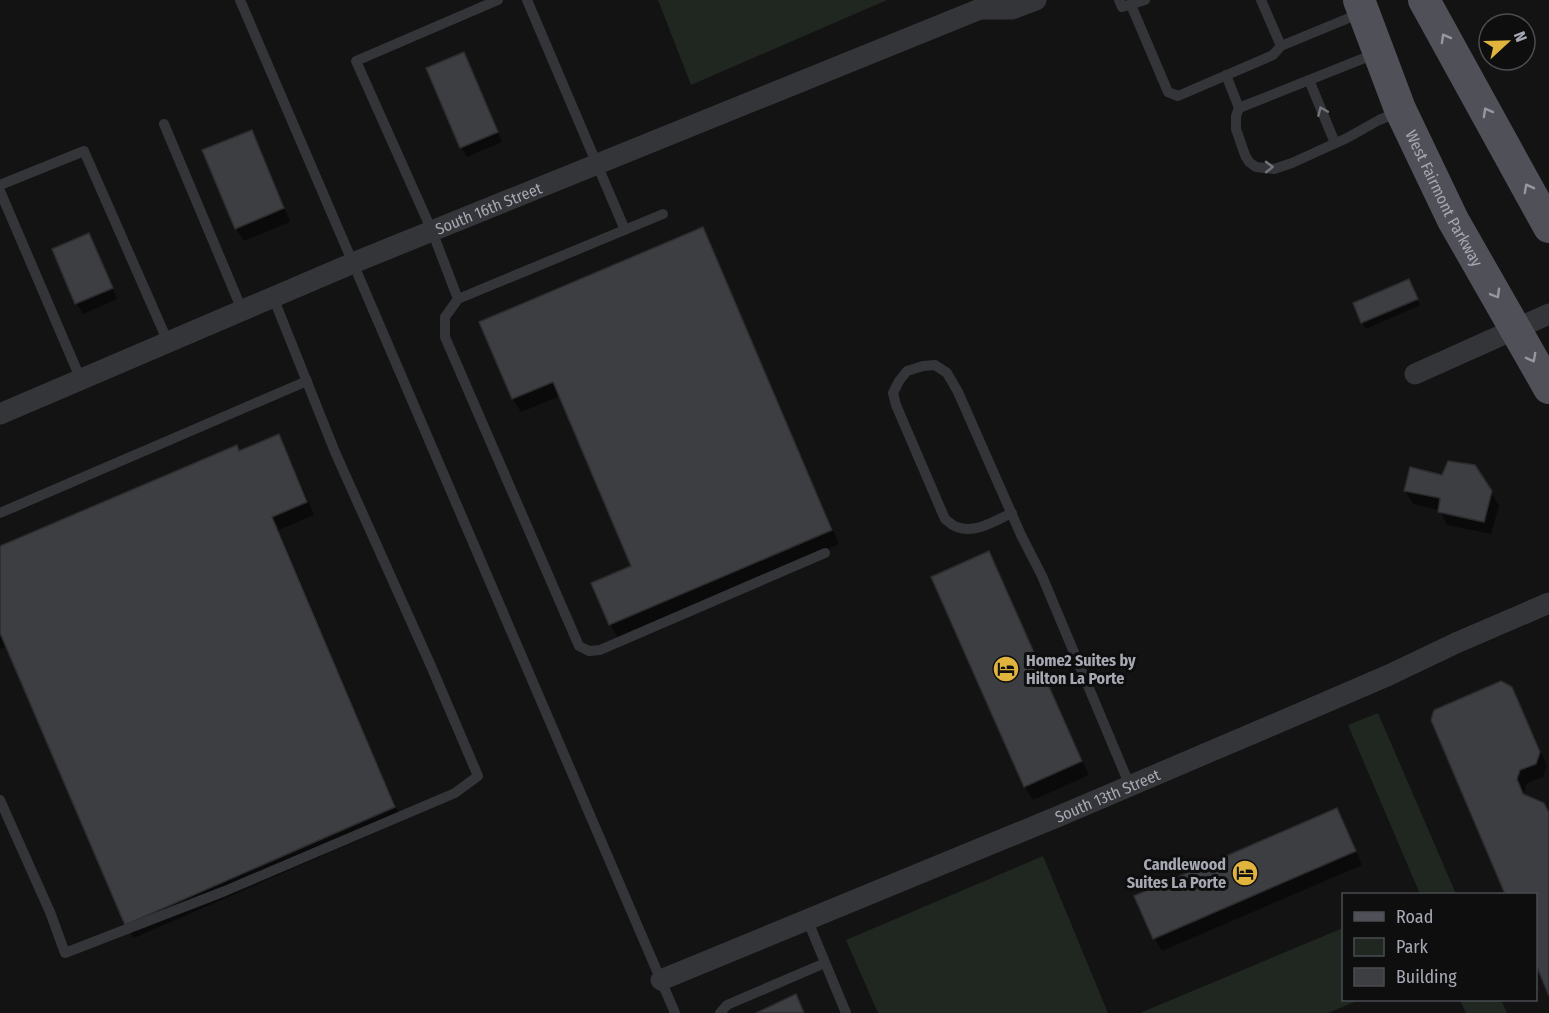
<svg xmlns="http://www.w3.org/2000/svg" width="1549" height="1013" font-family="'Fira Sans Condensed',sans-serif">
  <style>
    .green { fill: #1f2720 }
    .shadow { fill: #0007 }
    .building { fill: #3d3e41; stroke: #2d2d30; stroke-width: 1.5 }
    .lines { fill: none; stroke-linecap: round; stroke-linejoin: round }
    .service { stroke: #343539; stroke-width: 10 }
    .minor { stroke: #343539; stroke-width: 21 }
    .primary { stroke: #505158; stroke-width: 32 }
    .oneway { stroke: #9597a1 }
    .oneway2 { stroke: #73757c }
    .labels { text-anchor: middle; stroke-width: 6; stroke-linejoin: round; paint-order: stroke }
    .street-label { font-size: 16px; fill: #a6a9b3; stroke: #0e0e0f }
    .poi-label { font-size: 16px; font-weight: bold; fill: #a6a9b3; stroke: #0e0e0f; text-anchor: start }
  </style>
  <rect width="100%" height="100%" fill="#131314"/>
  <g class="green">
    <polygon points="658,0 887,0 691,85"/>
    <polygon points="1378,713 1456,894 1420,894 1348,725"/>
    <polygon points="1043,856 1108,1013 878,1013 846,940"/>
    <polygon points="1343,928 1344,1000 1359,1000 1328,1013 1140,1013"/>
    <polygon points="1460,1000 1501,1000 1507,1013 1466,1013"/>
  </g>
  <g class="shadow">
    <polygon points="464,54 469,64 502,142 467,157 461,147"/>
    <polygon points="251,132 259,145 290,222 244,241 236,228"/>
    <polygon points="703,229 710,242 839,544 618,638 610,624 633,567 560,396 521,412 513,399 481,323"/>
    <polygon points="94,244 117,299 83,314 77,304 54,249"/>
    <polygon points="1412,287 1420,305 1366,329 1362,322"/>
    <polygon points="278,436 286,449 314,515 279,530 402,821 134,938 126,924 8,646 0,649 0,547"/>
    <polygon points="1443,476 1491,492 1499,506 1491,534 1447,525 1440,510 1413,504 1405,491"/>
    <polygon points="989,553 996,566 1089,775 1033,800 1025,787 932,578"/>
    <polygon points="1511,688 1519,702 1547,766 1543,777 1527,783 1523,794 1524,796 1549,814 1549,992 1536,961 1536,894 1507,894 1432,720"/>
    <polygon points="1337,810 1344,823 1362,865 1162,951 1154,938"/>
  </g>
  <g class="building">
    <polygon points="464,52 498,132 460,148 426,68"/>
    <polygon points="252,130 284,208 235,229 202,150"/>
    <polygon points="703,227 832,530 609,625 591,583 631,566 553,382 512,399 479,322"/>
    <polygon points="89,233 113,288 75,304 52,249"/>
    <polygon points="1409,279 1418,299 1361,323 1353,303"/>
    <polygon points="279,434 307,502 272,517 395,807 125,925 0,633 0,546 237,445 239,451"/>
    <polygon points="1448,461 1475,465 1492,491 1484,522 1438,512 1440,498 1404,491 1410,467 1442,475"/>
    <polygon points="989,551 1082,761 1024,787 931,577"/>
    <polygon points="1501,681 1512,687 1540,752 1536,764 1520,770 1517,779 1523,794 1544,803 1549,813 1549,996 1536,965 1536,894 1505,894 1431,720 1434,710"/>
    <polygon points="1337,808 1356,851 1153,939 1134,896"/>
    <polygon points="796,994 804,1013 756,1013"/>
  </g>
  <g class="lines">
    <g class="service">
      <polyline points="240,0 675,1013"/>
      <polyline points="498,0 356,61 432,231 458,299 445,317 445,337 579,646 589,651 600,650 825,553"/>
      <polyline points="527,0 625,230"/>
      <polyline points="1119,0 1122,7 1145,0"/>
      <polyline points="1261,0 1281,46 1361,13"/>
      <polyline points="1131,5 1168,92 1178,96 1273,55 1281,46"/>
      <polyline points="1226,75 1239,108 1377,53"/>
      <polyline points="1309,80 1335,143"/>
      <polyline points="1239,108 1236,116 1236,129 1245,155 1249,162 1256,167 1274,169 1292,163 1347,138 1379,120 1399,112"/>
      <polyline points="164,124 242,310"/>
      <polyline points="0,185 84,151 168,342"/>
      <polyline points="0,191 81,380"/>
      <polyline points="458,299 663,214"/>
      <polyline points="0,513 307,381"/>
      <path d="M1012,513C996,520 976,534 957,527C953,526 949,522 945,519L896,405L893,393L899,381L907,371L923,366L935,365L947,373L958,392L1021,535L1042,576L1130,786"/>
      <polyline points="0,800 50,912 65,953 225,891 455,793 478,776 431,666 335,452 273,297"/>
      <polyline points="807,919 846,1013"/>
      <polyline points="720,1013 727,1005 825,963"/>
    </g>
    <g class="minor">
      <polyline points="1415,374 1549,314"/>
      <path id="s1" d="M0,414L353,263L980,9H1012L1036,0"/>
      <path id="s2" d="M661,980L1064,814L1310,709L1389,675L1456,643L1549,603"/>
    </g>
    <g class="primary">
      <path id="s3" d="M1359,0L1400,109L1453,220L1549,388"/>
      <polyline points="1424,0 1549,227"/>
    </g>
  </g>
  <defs><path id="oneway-chevron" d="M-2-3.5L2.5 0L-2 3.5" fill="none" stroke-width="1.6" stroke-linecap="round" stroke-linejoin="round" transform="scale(1.5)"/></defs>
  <g class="oneway">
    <use href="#oneway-chevron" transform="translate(1445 38) rotate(-119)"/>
    <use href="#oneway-chevron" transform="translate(1487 112) rotate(-119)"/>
    <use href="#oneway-chevron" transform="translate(1528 188) rotate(-118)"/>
    <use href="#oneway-chevron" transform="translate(1496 294) rotate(60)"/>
    <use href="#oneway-chevron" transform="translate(1532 358) rotate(62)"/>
  </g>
  <g class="oneway2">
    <use href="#oneway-chevron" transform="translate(1322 111) rotate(-113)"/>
    <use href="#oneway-chevron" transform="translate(1269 167) rotate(-1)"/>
  </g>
  <defs>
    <symbol id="hotel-disc" viewBox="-11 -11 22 22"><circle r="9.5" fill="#e1b43e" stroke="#0e0e0f"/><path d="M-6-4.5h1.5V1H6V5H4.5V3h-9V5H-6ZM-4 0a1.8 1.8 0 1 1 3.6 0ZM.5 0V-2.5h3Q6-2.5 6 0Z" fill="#111"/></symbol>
  </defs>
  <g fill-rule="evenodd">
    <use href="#hotel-disc" x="991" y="654" width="30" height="30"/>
    <use href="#hotel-disc" x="1230" y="858" width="30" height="30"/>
  </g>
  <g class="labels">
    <g class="street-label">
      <text dy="6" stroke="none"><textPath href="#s3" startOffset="216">West Fairmont Parkway</textPath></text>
      <text dy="6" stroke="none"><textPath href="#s1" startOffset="530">South 16th Street</textPath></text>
      <text dy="6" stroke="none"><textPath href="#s2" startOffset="483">South 13th Street</textPath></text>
    </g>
    <g class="poi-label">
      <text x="1026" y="666">Home2 Suites by<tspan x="1026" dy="18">Hilton La Porte</tspan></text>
      <text x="1226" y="870" text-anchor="end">Candlewood<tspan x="1226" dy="18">Suites La Porte</tspan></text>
    </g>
  </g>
  <rect x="1342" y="893" width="195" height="108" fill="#0e0e0f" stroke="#4b4c51" stroke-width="1.5"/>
  <rect x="1354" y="912" width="30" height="9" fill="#505158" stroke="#4b4c51" stroke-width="1.5"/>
  <text x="1396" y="923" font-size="18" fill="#a6a9b3">Road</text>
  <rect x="1354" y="938" width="30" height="18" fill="#1f2720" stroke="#4b4c51" stroke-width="1.5"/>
  <text x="1396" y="953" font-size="18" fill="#a6a9b3">Park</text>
  <rect x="1354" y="968" width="30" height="18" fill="#3d3e41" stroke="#4b4c51" stroke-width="1.5"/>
  <text x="1396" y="983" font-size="18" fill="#a6a9b3">Building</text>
  <g transform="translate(1507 42) rotate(68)"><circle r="28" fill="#0e0e0f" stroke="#4b4c51" stroke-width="1.5"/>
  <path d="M0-4.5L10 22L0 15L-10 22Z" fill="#e1b43e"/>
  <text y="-9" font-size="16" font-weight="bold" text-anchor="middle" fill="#a6a9b3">N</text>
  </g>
</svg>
